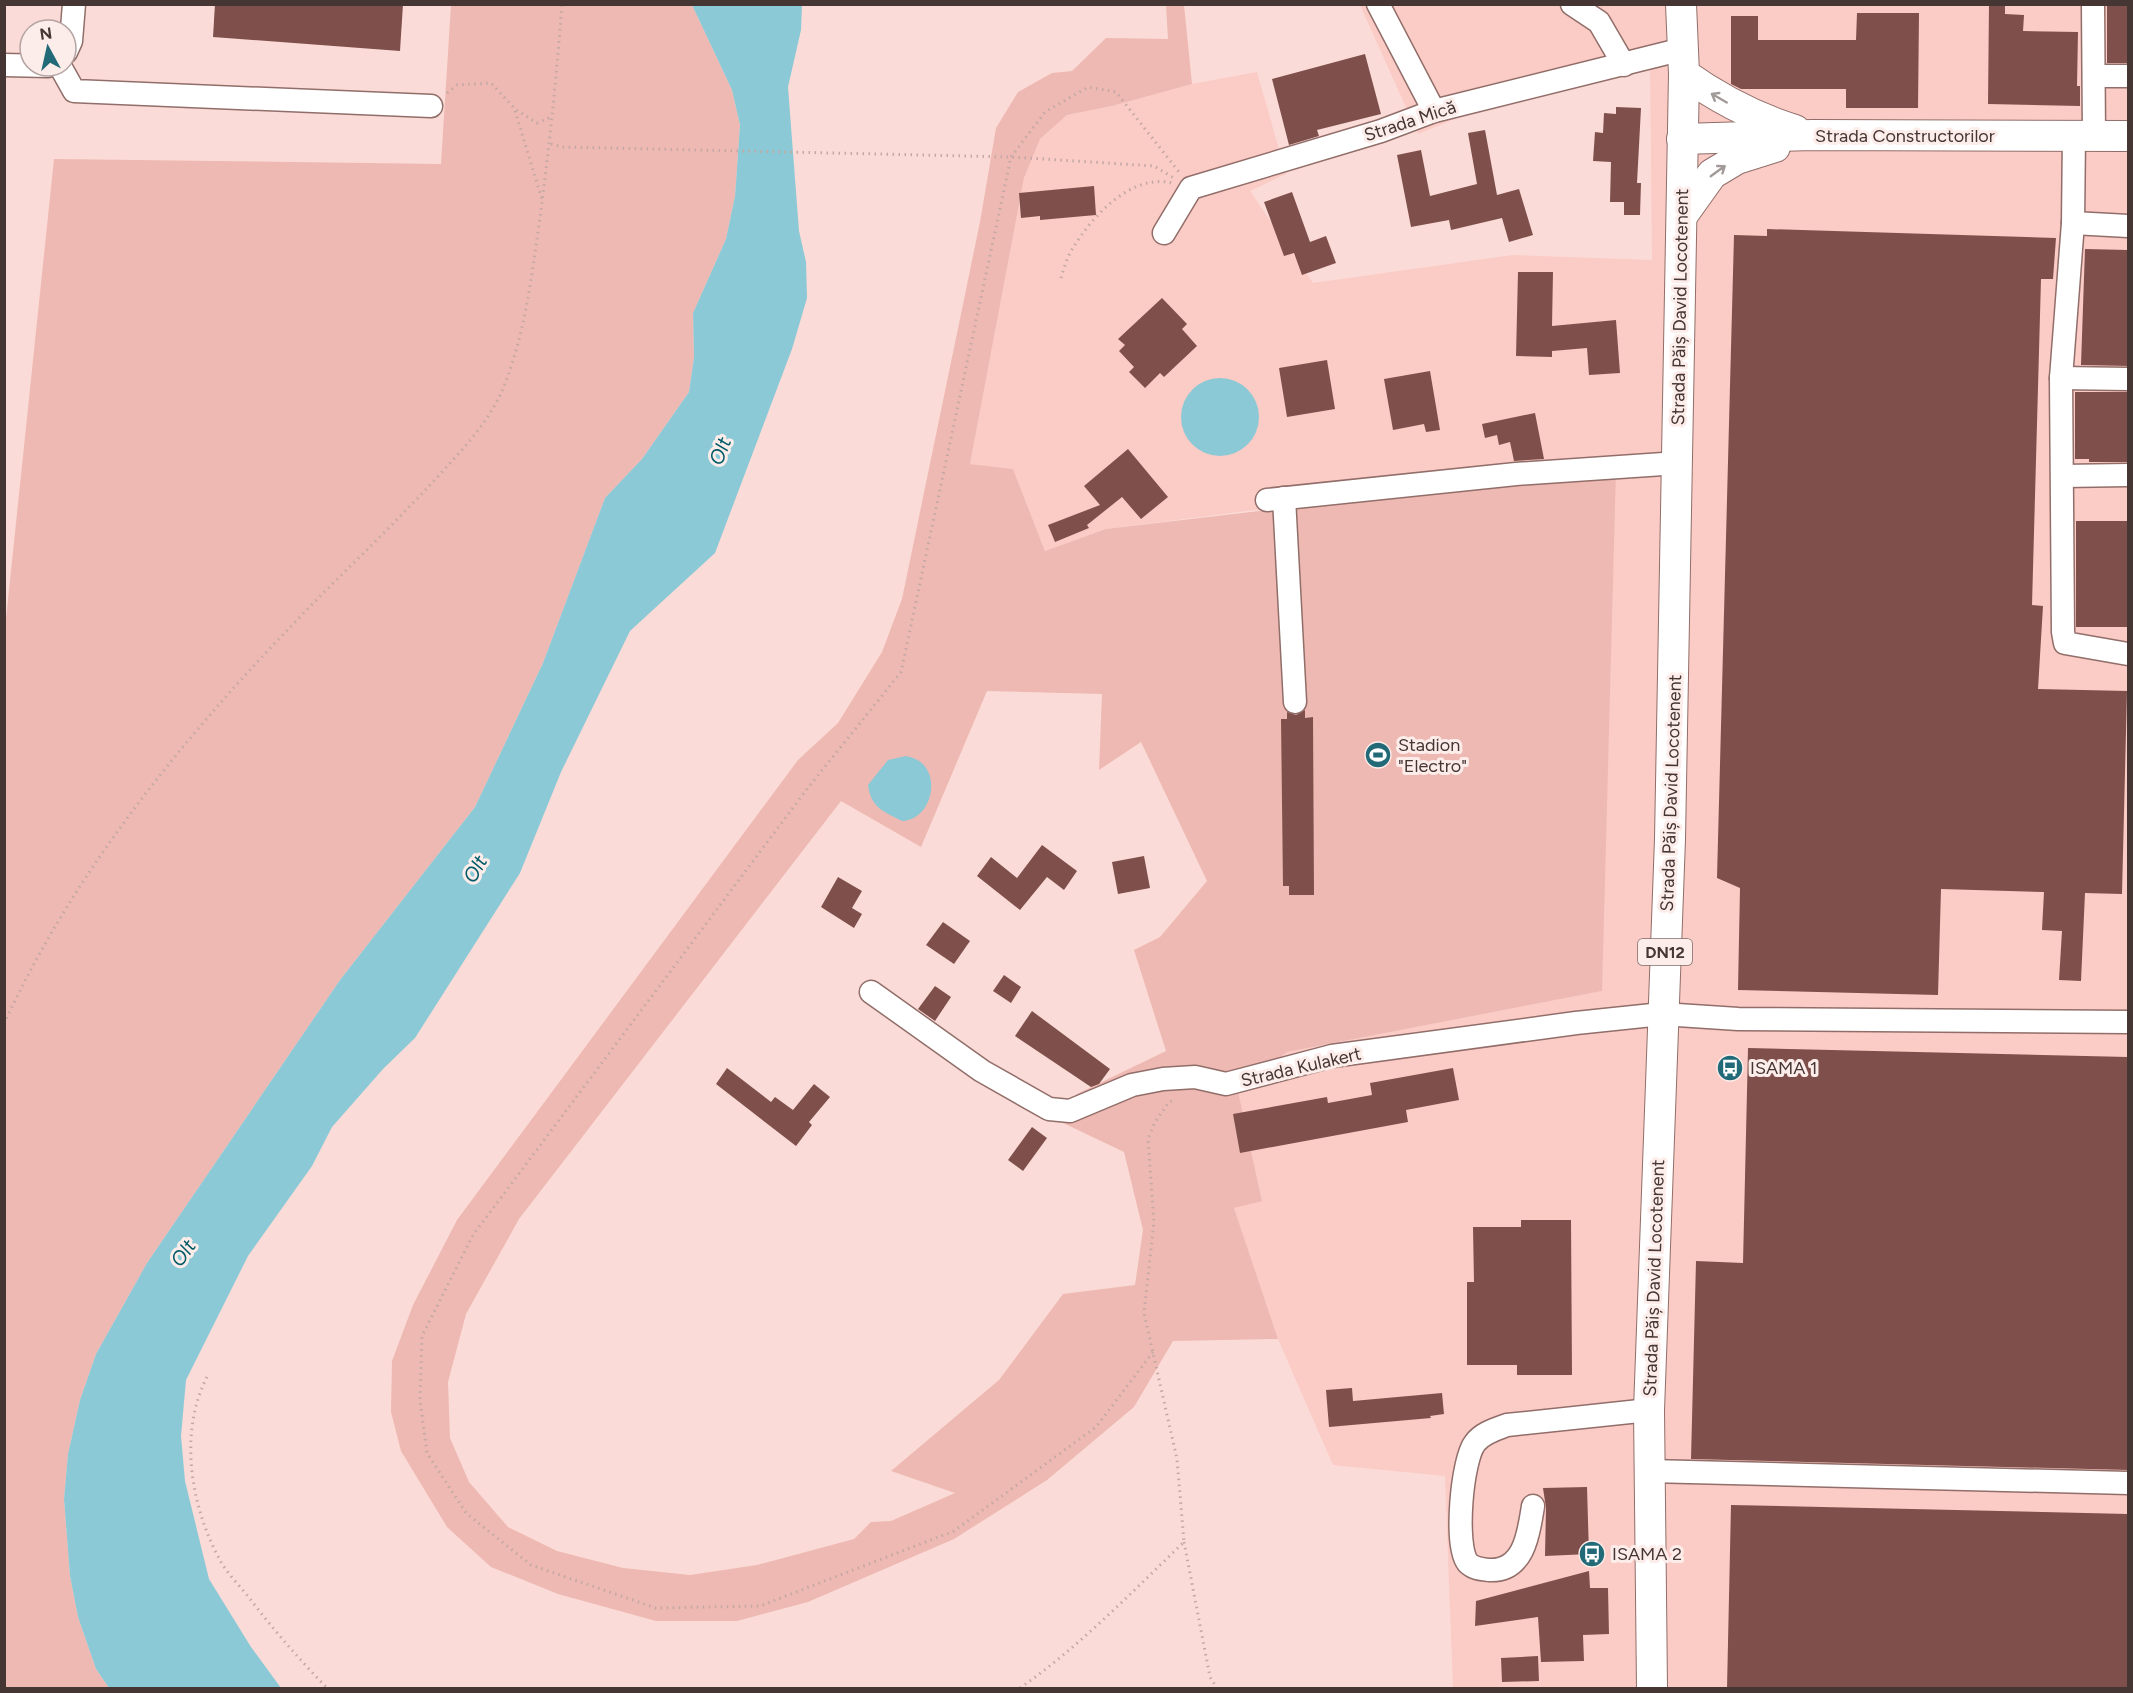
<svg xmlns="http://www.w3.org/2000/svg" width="2133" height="1693" font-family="Figtree,sans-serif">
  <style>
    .built { fill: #fbcbc5 }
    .green { fill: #eeb9b2; fill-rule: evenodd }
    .water { fill: #8cc9d6 }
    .building { fill: #7f504b }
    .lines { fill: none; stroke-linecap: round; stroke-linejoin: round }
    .minor-casing { stroke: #916e69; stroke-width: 25 }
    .major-casing { stroke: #916e69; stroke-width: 32 }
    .path { stroke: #c3a8a4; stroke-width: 3; stroke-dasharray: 1.5 4.5; stroke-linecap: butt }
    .minor { stroke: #fff; stroke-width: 22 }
    .major { stroke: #fff; stroke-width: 30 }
    .oneway { stroke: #a29a99 }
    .labels { text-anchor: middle; stroke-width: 6; stroke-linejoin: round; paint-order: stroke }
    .shield { fill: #fdedea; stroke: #7c6c6a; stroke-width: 1.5 }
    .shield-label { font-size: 16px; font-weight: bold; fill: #453533 }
    .street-label { font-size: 18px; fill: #453533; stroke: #fdedea }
    .poi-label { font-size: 18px; fill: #453533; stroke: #fdedea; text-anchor: start }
    .water-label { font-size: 20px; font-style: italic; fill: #005b68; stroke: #fdedea }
  </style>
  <rect width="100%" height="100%" fill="#fbdbd7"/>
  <polygon class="built" points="1360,5 2128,5 2128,1688 1453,1688 1445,1476 1333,1465 1278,1339 1234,1208 1262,1200 1238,1091 1287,1052 1602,991 1293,505 1106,529 1045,551 1013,469 970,464 1024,178 1040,139 1067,115 1112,106 1192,84 1257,72 1286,174 1250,191 1313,283 1513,255 1652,260 1650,65 1491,104 1418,134"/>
  <g class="green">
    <polygon points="451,5 692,5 732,90 740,125 735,196 726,239 693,313 694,357 689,392 642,459 605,498 543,663 475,807 340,980 147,1263 96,1354 80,1400 68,1454 64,1499 70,1576 78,1617 96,1669 109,1688 6,1688 4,638 54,159 441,164"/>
    <path d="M1166,5H1184L1192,84L1112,106L1067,115L1040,139L1024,178L970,464L1013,469L1045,551L1106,529L1616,469L1602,991L1287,1052L1238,1091L1262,1201L1234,1208L1278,1339L1173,1341L1134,1407L1047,1480L954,1539L808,1602L737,1621H656L558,1594L491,1567L447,1527L401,1451L391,1412L392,1361L413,1305L457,1220L798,760L838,723L882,652L902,599L980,222L996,128L1018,92L1052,73L1072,71L1106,38L1168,39ZM987,691L1102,694L1099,770L1141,742L1207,881L1160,937L1134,950L1166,1051L1077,1094L1059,1121L1124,1152L1143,1230L1135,1285L1063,1294L999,1380L891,1471L955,1493L891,1521L871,1522L854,1539L757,1565L690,1575L623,1568L557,1551L508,1527L469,1482L450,1438L448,1382L466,1314L519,1219L841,801L921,847Z"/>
  </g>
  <g class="water">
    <polygon points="692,5 802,5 801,30 788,87 799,231 806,262 807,298 792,349 715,553 630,631 561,772 520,873 415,1038 383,1069 332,1127 312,1166 248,1256 186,1380 181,1436 185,1481 209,1579 251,1647 281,1688 109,1688 96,1669 78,1617 70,1576 64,1499 68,1454 80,1400 96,1354 147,1263 340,980 475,807 543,663 605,498 642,459 689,392 694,357 693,313 726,239 735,196 740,125 732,90"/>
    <circle cx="1220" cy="417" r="39"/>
    <path d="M906,756C945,762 935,820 902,821C883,811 871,808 868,785L888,760Z"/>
  </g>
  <g class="building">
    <polygon points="215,4 403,4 400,51 213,37"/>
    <polygon points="1989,4 2005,4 2005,14 2024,15 2023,31 2078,32 2077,86 2080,86 2080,106 1988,104"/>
    <rect x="2107" y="4" width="21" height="59"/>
    <polygon points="1857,13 1919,13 1918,108 1846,108 1846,89 1741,89 1731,84 1731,16 1758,16 1758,40 1856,40"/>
    <polygon points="1365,54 1381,114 1317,130 1319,136 1289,145 1272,79"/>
    <polygon points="1616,107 1641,108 1637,183 1641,183 1640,215 1624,215 1624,202 1610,202 1611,162 1593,161 1595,132 1603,133 1604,113 1616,114"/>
    <polygon points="1485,130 1497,195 1519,189 1533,235 1509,242 1502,218 1451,230 1449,220 1411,227 1397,155 1421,150 1430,196 1477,184 1468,133"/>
    <polygon points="1094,186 1096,215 1040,220 1040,216 1021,218 1019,193"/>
    <polygon points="1292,192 1310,242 1326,236 1336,263 1302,275 1294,253 1284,256 1264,202"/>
    <polygon points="1767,229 2056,238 2053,279 2041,279 2032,605 2043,606 2038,689 2127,691 2122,894 2085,893 2081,981 2059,980 2062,931 2042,930 2044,892 1941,889 1938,995 1738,990 1740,888 1717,878 1734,235 1767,236"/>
    <polygon points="2085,249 2128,250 2128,366 2081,365"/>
    <polygon points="1518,272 1553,272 1552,326 1616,320 1620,373 1589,375 1587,348 1552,351 1552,357 1516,356"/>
    <polygon points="1162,298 1187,324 1182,329 1197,346 1164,377 1160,373 1145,388 1129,372 1134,367 1119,351 1125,345 1118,339"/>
    <polygon points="1327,360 1335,409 1287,417 1279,368"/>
    <polygon points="1430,371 1440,430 1426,432 1424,424 1393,430 1384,379"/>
    <polygon points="2075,392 2128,392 2128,462 2089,462 2089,459 2075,459"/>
    <polygon points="1535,413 1544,459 1514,461 1510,442 1499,445 1497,435 1485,438 1482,424"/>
    <polygon points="1128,449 1168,497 1141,519 1122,497 1087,525 1089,528 1055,542 1048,525 1100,505 1084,486"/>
    <rect x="2076" y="521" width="52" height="106"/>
    <polygon points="1305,710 1305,718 1313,717 1314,895 1289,895 1289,886 1283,886 1281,719 1287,719 1287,712 1296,715"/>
    <polygon points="1042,845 1077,871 1064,890 1047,877 1020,910 977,876 991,857 1017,878"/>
    <polygon points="1144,856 1150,888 1118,894 1112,862"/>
    <polygon points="838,877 862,891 852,908 862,914 854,928 821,907"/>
    <polygon points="943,922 970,941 954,964 926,945"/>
    <polygon points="1004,975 1021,987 1011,1003 993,991"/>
    <polygon points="935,986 951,997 935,1021 918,1009"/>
    <polygon points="1032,1011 1110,1069 1099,1084 1091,1087 1015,1036"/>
    <polygon points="1748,1048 2128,1057 2128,1470 1691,1459 1696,1261 1743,1263"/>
    <polygon points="727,1068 771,1102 775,1097 793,1110 814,1084 830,1097 809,1122 812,1125 796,1146 716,1084"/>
    <polygon points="1453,1068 1459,1100 1406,1110 1408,1122 1240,1153 1233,1114 1327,1097 1328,1103 1372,1095 1370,1083"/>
    <polygon points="1032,1127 1047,1138 1023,1171 1008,1160"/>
    <polygon points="1521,1220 1571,1220 1572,1375 1517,1375 1517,1365 1467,1365 1467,1282 1474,1282 1473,1227 1521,1227"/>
    <polygon points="1352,1388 1353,1401 1442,1393 1444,1414 1430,1416 1431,1418 1329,1427 1326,1390"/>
    <polygon points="1587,1487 1589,1554 1545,1556 1546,1508 1543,1488"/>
    <polygon points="1731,1505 2128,1514 2128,1689 1727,1689"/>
    <polygon points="1589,1571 1590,1588 1608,1588 1609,1634 1583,1635 1584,1661 1541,1662 1538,1617 1475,1626 1476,1601"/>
    <polygon points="1538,1656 1539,1681 1502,1682 1501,1658"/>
  </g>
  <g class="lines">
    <defs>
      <g id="minor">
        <polyline points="1378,4 1434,111"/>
        <polyline points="1572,4 1599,22 1624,65"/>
        <polyline points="2093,4 2094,136"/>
        <polyline points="66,52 71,41 74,4"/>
        <polyline points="4,65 48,66"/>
        <polyline points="60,66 74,91 431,106"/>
        <polyline points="2094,76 2128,76"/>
        <polyline points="2074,136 2073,223 2061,378 2063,632 2065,643 2128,654"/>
        <polyline points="2073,223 2128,226"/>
        <polyline points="1164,233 1191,188 1381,131 1434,111 1683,49"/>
        <polyline points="2061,378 2128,379"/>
        <polyline points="2063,476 2128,475"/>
        <polyline points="1284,498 1295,702"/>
        <polyline points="1267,500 1516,474 1678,463"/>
        <polyline points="871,992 982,1071 1049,1109 1070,1111 1132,1085 1163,1079 1195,1077 1226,1084 1332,1056 1576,1023 1662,1014 1738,1019 2128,1022"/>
        <polyline points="1649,1471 2128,1483"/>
        <path d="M1533,1506C1529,1531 1525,1572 1489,1570C1482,1569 1474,1569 1468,1563C1454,1546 1462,1459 1475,1443C1482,1433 1496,1429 1507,1425L1649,1410"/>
      </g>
      <g id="major">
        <path d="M1684,74C1719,99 1753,117 1795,130"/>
        <polyline points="1682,139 1812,135 2128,136"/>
        <polyline points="1682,216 1712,174 1737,159 1775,147"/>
        <polyline points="1652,1688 1649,1410 1670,839 1684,74 1681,4"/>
      </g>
    </defs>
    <use href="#minor" class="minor-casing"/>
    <use href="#major" class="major-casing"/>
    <g class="path">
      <polyline points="447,93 457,85 491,83 515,109 537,123 553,116"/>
      <polyline points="515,111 542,199"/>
      <polyline points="551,144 563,147 1011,157 1154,166 1174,178"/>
      <path d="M1061,278C1064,268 1067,257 1073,248C1092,216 1132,173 1172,183"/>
      <path d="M4,1024C73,873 182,739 297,620C345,570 395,524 441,473C465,447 491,419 504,386C523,338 530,289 537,239C548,161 556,83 562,4"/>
      <polyline points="1153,1352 1096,1427 954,1531 760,1606 656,1608 531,1565 466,1513 427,1453 420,1400 422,1336 473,1235 807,789 901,672 1011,157 1045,112 1088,87 1116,92 1179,172"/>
      <path d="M207,1377C178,1434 191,1508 221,1562C228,1574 238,1584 247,1595C272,1628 298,1658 327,1688"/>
      <polyline points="1184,1542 1210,1677 1217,1688"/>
      <path d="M1020,1688C1079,1647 1132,1592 1184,1542L1177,1459L1144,1313L1154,1222L1148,1139L1155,1122L1169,1102L1176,1099"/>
    </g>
    <use href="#minor" class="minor"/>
    <use href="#major" class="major"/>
  </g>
  <defs><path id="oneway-shaft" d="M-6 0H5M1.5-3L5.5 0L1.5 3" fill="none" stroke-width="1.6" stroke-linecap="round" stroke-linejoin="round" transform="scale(1.5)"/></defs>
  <g class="oneway">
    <use href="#oneway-shaft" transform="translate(1719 98) rotate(-150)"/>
    <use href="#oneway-shaft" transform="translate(1718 171) rotate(-36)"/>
  </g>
  <defs>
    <symbol id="stadium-disc" viewBox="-11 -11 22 22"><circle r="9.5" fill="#226a77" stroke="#fdedea"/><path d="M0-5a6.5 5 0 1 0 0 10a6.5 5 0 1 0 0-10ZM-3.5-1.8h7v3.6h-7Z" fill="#fff"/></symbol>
    <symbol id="bus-disc" viewBox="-11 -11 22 22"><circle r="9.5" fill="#226a77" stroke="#fdedea"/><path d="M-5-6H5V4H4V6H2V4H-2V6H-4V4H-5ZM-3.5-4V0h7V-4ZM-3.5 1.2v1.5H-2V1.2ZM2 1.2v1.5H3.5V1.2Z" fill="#fff"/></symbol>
  </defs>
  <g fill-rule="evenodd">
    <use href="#stadium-disc" x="1363" y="740" width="30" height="30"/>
    <use href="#bus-disc" x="1715" y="1053" width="30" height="30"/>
    <use href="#bus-disc" x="1577" y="1539" width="30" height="30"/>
  </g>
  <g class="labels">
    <rect class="shield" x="1638" y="939" width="54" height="26" rx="4.5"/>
    <g class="shield-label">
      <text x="1665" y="958">DN12</text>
    </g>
    <g class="street-label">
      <text transform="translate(1410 121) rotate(-18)" y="6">Strada Mică</text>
      <text x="1905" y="142">Strada Constructorilor</text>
      <text transform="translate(1680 307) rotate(-89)" y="6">Strada Păiș David Locotenent</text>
      <text transform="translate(1671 793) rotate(-88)" y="6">Strada Păiș David Locotenent</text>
      <text transform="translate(1301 1067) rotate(-13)" y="6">Strada Kulakert</text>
      <text transform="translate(1654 1278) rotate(-88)" y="6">Strada Păiș David Locotenent</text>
    </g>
    <g class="poi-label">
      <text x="1398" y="751">Stadion<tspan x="1398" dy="21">"Electro"</tspan></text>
      <text x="1750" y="1074">ISAMA 1</text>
      <text x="1612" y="1560">ISAMA 2</text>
    </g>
    <g class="water-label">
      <text transform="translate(720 451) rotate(-69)" y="7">Olt</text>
      <text transform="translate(475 869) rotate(-60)" y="7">Olt</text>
      <text transform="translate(183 1253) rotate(-55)" y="7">Olt</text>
    </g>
  </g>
  <rect width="2133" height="1693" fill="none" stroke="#453533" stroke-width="12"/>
  <g transform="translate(48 48) rotate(352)"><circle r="28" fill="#fdedea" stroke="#b3a3a1" stroke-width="1.5"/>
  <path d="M0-4.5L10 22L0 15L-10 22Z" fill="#226a77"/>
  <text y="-9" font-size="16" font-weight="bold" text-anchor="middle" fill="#453533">N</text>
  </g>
</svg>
